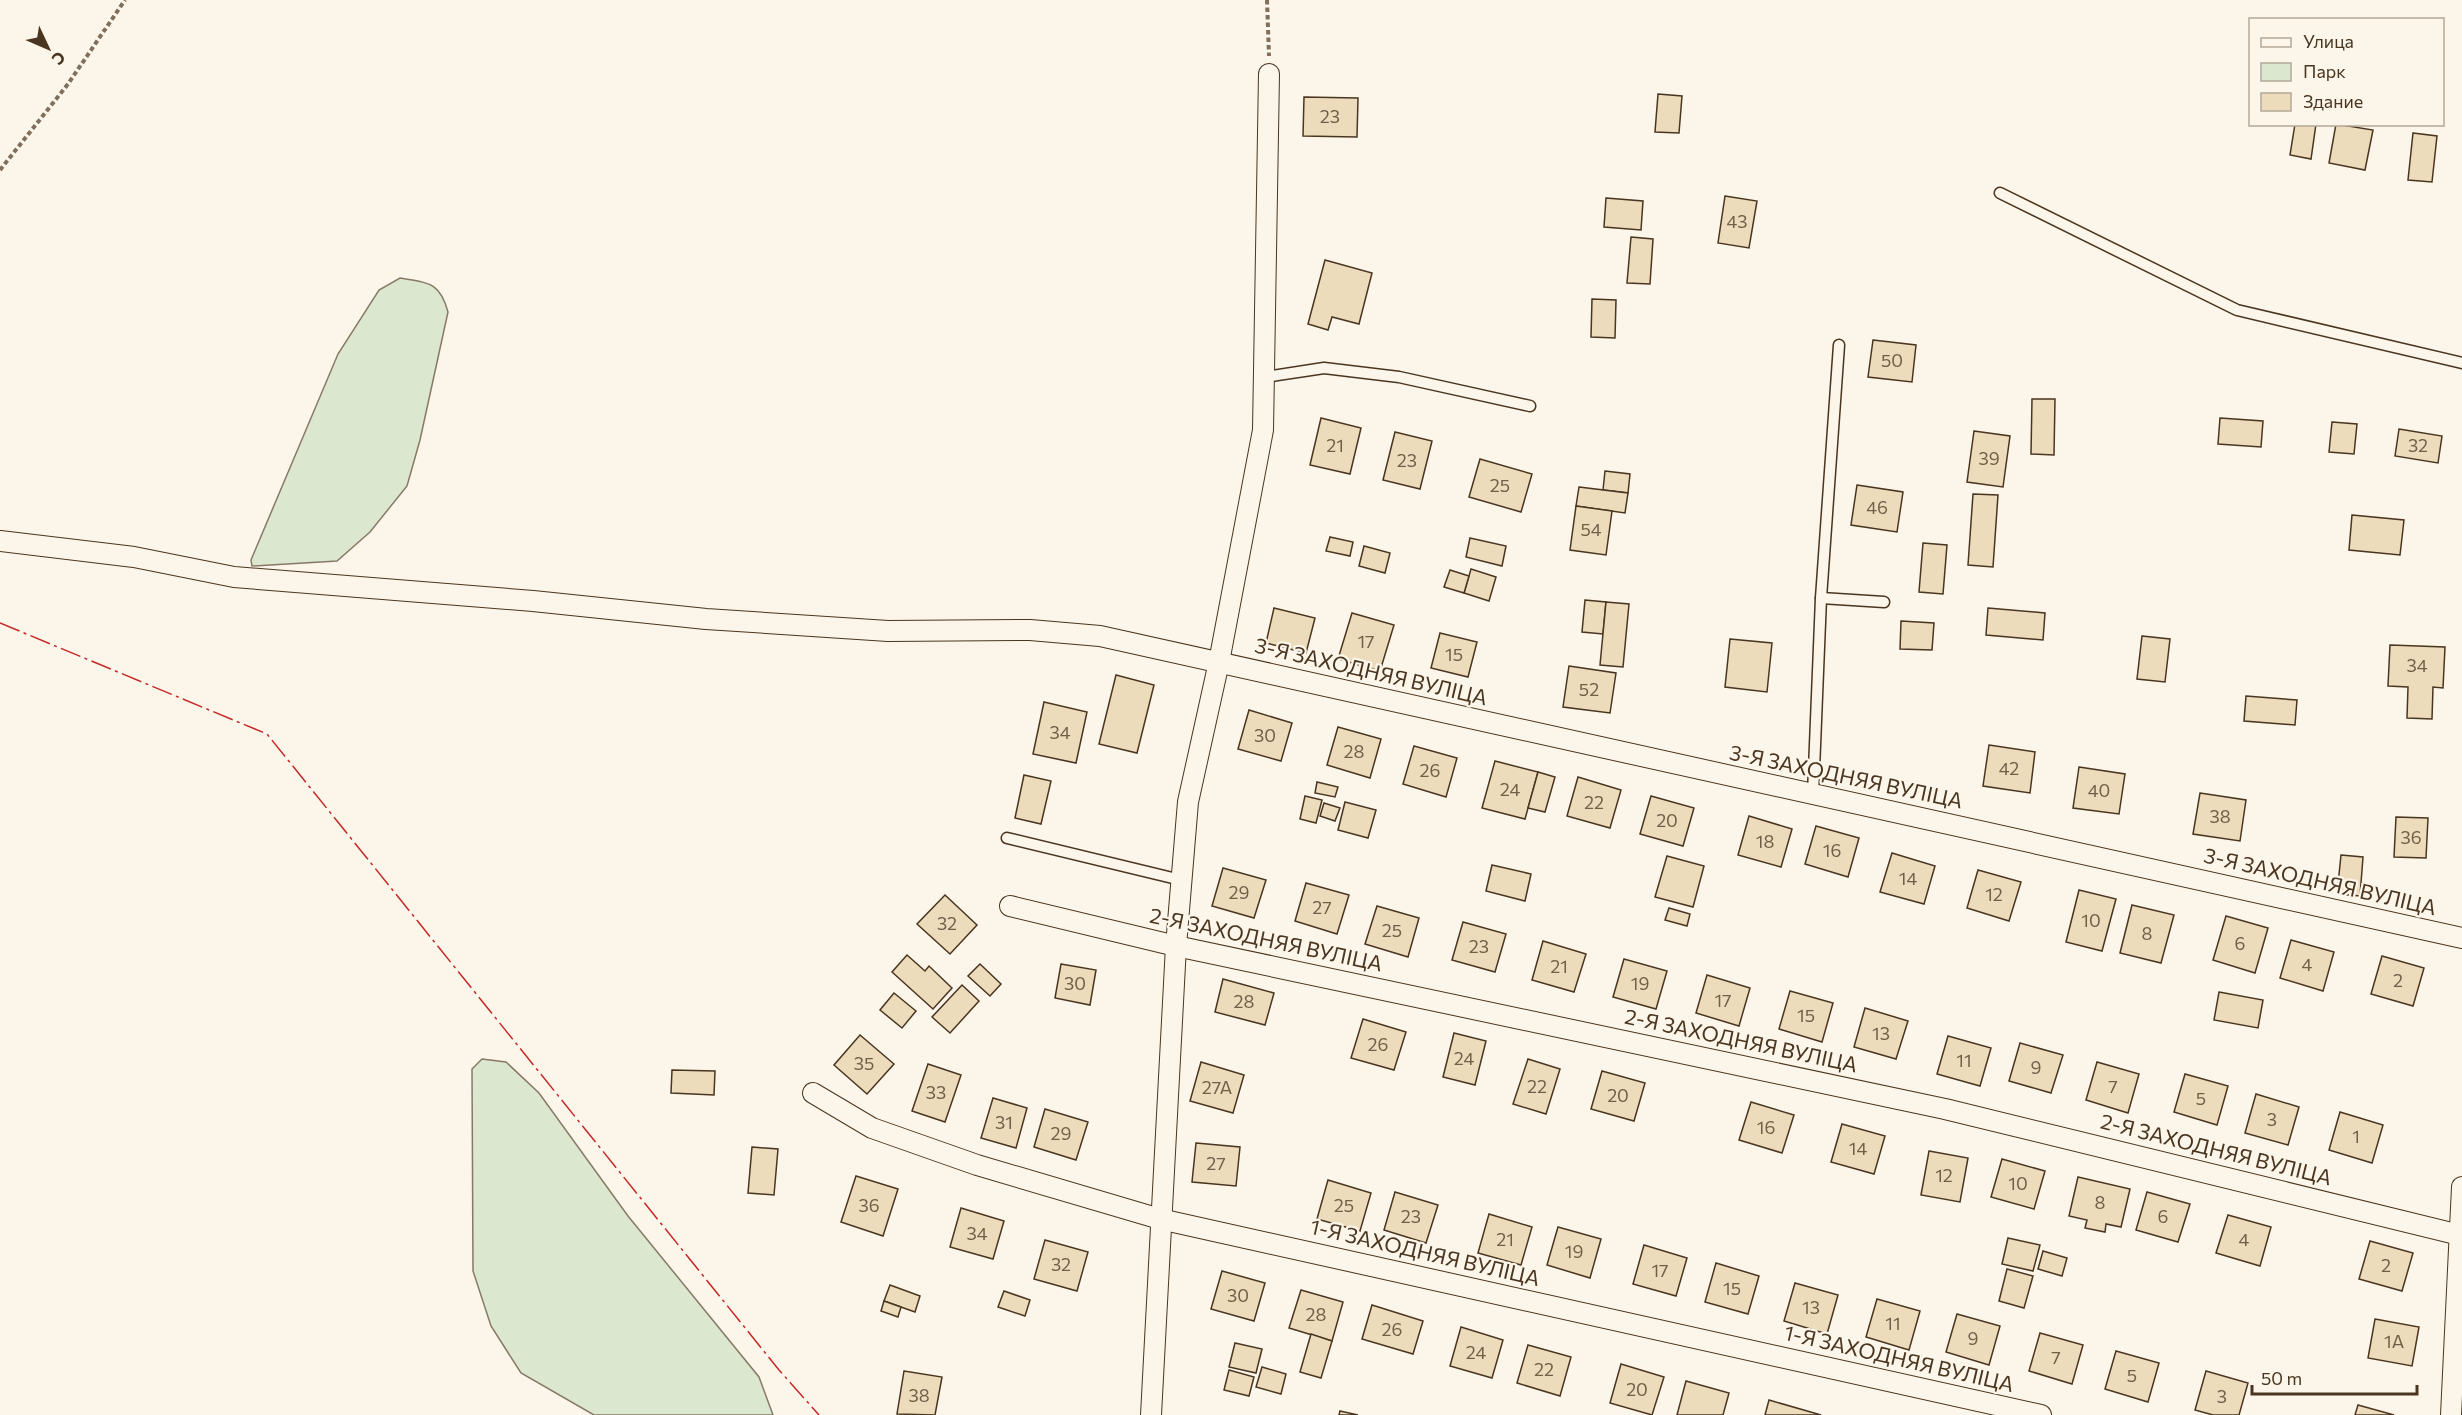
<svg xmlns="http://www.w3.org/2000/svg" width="2462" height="1415" font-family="Commissioner,sans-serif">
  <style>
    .green { fill: #dce7d0; stroke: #887966; stroke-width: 1.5 }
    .building { fill: #ecdcbc; stroke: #4a3520; stroke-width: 1.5 }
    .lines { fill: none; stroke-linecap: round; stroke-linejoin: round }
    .service-casing { stroke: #4a3520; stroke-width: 13 }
    .minor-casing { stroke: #4a3520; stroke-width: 22 }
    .path { stroke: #7f6f5c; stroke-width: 4; stroke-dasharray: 4.5 3; stroke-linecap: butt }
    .service { stroke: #fbf6e9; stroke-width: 10 }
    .minor { stroke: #fbf6e9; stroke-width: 20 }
    .power { stroke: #c62828; stroke-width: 1.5; stroke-dasharray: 21 4.5 3 4.5; stroke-linecap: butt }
    .labels { text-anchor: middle; stroke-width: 4.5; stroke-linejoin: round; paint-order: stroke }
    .number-label { font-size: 18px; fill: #725f47 }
    .street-label { font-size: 21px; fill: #4a3520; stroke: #fbf6e9 }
  </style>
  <rect width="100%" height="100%" fill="#fbf6e9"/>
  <g class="green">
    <path d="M400,278C429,283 440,282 448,312L420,440L407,486L370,532L337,561L252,566L251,560L338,354L379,290Z"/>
    <polygon points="482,1059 506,1062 539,1093 628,1216 759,1377 773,1415 594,1415 521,1373 491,1326 473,1271 472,1069"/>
  </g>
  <g class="building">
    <polygon points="1658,94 1682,96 1679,133 1655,132"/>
    <polygon points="1304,97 1358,98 1357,137 1303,136"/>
    <polygon points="2295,124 2316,124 2311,159 2290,155"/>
    <polygon points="2336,124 2373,130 2365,170 2329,163"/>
    <polygon points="2413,133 2437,136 2432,182 2408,180"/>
    <polygon points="1725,196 1757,201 1749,248 1718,243"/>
    <polygon points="1606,198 1643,201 1641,230 1604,227"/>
    <polygon points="1631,237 1653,239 1650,284 1627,283"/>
    <polygon points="1325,260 1372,273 1359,324 1332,317 1328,330 1308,324"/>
    <polygon points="1592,299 1616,300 1615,338 1591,337"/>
    <polygon points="1873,340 1916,345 1912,382 1868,377"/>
    <polygon points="2032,399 2055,399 2054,455 2031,454"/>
    <polygon points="1321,418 1361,428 1350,474 1310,465"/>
    <polygon points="2220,418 2263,421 2261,447 2218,444"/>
    <polygon points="2332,422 2357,424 2354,454 2329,452"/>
    <polygon points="2399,429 2442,436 2438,463 2395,456"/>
    <polygon points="1974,431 2010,436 2003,487 1967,482"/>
    <polygon points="1395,432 1432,441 1420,489 1383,480"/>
    <polygon points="1480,459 1532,474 1521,512 1469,497"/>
    <polygon points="1605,471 1630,474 1628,493 1603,490"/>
    <polygon points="1857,485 1903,492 1897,532 1851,525"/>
    <polygon points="1579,487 1628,493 1625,513 1576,506"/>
    <polygon points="1973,494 1998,495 1993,567 1968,565"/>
    <polygon points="1576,506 1612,511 1606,555 1570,550"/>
    <polygon points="2352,515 2404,520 2400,555 2349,550"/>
    <polygon points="1330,537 1353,542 1350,556 1326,551"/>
    <polygon points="1470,538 1506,546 1502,566 1466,557"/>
    <polygon points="1923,543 1947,545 1943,594 1919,592"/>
    <polygon points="1364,546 1390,553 1385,573 1359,566"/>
    <polygon points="1471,569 1496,577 1489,601 1464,593"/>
    <polygon points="1450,570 1469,576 1464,593 1444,587"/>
    <polygon points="1585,600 1606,602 1603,634 1582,632"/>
    <polygon points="1606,602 1629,604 1623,667 1600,665"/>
    <polygon points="1274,608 1315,618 1306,653 1266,643"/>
    <polygon points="1988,608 2045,613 2043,640 1986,635"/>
    <polygon points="1352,613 1394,625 1380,671 1338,659"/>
    <polygon points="1901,621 1934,623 1932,650 1900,649"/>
    <polygon points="1440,633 1477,642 1468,677 1431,668"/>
    <polygon points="2142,636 2170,639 2165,682 2137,679"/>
    <polygon points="1730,639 1772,643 1767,692 1725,687"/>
    <polygon points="2390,645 2445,647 2443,688 2433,687 2432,719 2407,718 2408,687 2388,686"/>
    <polygon points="1569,666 1616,673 1610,713 1563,707"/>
    <polygon points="1116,675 1154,685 1137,753 1099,744"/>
    <polygon points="2246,696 2297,700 2295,725 2244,721"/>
    <polygon points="1044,702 1087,712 1076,763 1033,754"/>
    <polygon points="1249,710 1292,723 1281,761 1238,749"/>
    <polygon points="1338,727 1381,739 1370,778 1327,765"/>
    <polygon points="1989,745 2035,752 2030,793 1983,786"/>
    <polygon points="1414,746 1457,758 1446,797 1403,784"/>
    <polygon points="1495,761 1538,772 1525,819 1482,808"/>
    <polygon points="2079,767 2125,774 2119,814 2073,808"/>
    <polygon points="1538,772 1555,777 1545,812 1528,808"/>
    <polygon points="1024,775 1051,781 1041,824 1015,818"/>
    <polygon points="1578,777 1621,790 1610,828 1567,816"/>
    <polygon points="1317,782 1338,787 1335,797 1315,793"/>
    <polygon points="2200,793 2246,800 2240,841 2193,834"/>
    <polygon points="1305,796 1322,800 1316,823 1300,819"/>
    <polygon points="1651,796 1694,808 1683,846 1640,834"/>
    <polygon points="1345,802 1376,810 1368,838 1338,830"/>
    <polygon points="1324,803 1340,808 1335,821 1320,816"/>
    <polygon points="1749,816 1792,829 1781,867 1738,855"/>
    <polygon points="2396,817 2428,818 2426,858 2394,857"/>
    <polygon points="1816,826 1859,838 1848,877 1805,864"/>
    <polygon points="1892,853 1935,866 1924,904 1880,892"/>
    <polygon points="2341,855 2363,857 2360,896 2337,894"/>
    <polygon points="1667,856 1704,866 1693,907 1655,897"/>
    <polygon points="1492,865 1531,874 1525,901 1486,891"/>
    <polygon points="1223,868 1266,880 1254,918 1212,906"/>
    <polygon points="1978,870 2021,882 2009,921 1967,908"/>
    <polygon points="1306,883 1349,895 1337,934 1295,921"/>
    <polygon points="2079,890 2116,899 2102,951 2066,942"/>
    <polygon points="945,895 977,925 950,954 917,924"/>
    <polygon points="2132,905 2174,915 2161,963 2120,953"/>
    <polygon points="1377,906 1419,918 1408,957 1365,944"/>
    <polygon points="1669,908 1690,914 1687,926 1665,920"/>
    <polygon points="2226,916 2268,928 2255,973 2213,960"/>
    <polygon points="1463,922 1506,934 1495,972 1452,960"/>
    <polygon points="2291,940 2334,952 2323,991 2280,978"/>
    <polygon points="1543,941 1586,954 1574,992 1532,980"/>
    <polygon points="907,955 925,971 929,966 952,988 933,1009 892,972"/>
    <polygon points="2382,956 2424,968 2413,1006 2371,994"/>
    <polygon points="1624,959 1667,971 1656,1009 1613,997"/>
    <polygon points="980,964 1001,984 990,996 968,976"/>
    <polygon points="1061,964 1096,970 1090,1005 1055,998"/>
    <polygon points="1707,975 1750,988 1739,1026 1696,1013"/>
    <polygon points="1223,979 1274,993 1265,1025 1215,1012"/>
    <polygon points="962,985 979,1001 950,1033 932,1017"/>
    <polygon points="1790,991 1833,1003 1822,1042 1779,1029"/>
    <polygon points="2219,992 2263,1000 2258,1028 2214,1020"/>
    <polygon points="894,993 916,1011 902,1028 880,1010"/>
    <polygon points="1865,1008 1908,1021 1896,1059 1854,1047"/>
    <polygon points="1363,1019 1406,1032 1394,1070 1351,1058"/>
    <polygon points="1454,1033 1486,1041 1475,1085 1443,1077"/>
    <polygon points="860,1035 894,1064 867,1094 834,1065"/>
    <polygon points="1948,1036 1991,1048 1980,1086 1937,1074"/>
    <polygon points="2020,1043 2063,1055 2051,1093 2009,1081"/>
    <polygon points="1528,1059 1560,1069 1546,1114 1513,1104"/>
    <polygon points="1201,1062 1244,1075 1233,1113 1190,1101"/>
    <polygon points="2097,1062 2139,1074 2128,1113 2086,1100"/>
    <polygon points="928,1064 961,1075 945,1122 912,1111"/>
    <polygon points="672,1070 715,1071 714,1095 671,1093"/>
    <polygon points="1602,1071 1645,1083 1634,1121 1591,1109"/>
    <polygon points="2185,1074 2228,1086 2217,1125 2174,1112"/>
    <polygon points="2256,1094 2299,1107 2288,1145 2245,1133"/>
    <polygon points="993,1098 1027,1108 1016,1148 981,1138"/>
    <polygon points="1751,1102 1794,1115 1782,1153 1739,1140"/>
    <polygon points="1045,1109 1088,1122 1076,1160 1034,1147"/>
    <polygon points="2340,1112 2383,1125 2372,1163 2329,1150"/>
    <polygon points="1842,1124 1885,1136 1874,1174 1831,1162"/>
    <polygon points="1196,1143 1240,1147 1236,1186 1192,1182"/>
    <polygon points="752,1147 778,1149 774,1195 748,1193"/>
    <polygon points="1929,1151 1968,1158 1960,1202 1921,1195"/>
    <polygon points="2002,1159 2045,1171 2034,1209 1991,1197"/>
    <polygon points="856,1176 898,1189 883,1236 841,1222"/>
    <polygon points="2078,1177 2130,1189 2121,1227 2106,1224 2105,1232 2085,1228 2087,1220 2069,1216"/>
    <polygon points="1328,1180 1371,1193 1360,1231 1317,1219"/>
    <polygon points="1395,1192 1438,1205 1426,1243 1384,1230"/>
    <polygon points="2147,1192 2190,1204 2178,1242 2136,1230"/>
    <polygon points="961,1208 1004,1221 993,1259 950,1247"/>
    <polygon points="1489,1214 1532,1227 1521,1265 1478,1253"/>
    <polygon points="2228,1215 2271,1227 2260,1266 2216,1253"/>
    <polygon points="1558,1227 1601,1239 1590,1278 1547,1265"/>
    <polygon points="2008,1238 2040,1245 2033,1271 2002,1264"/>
    <polygon points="1045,1240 1088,1252 1077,1291 1034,1279"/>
    <polygon points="2370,1241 2413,1253 2402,1291 2359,1279"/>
    <polygon points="1644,1245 1687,1258 1676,1296 1633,1284"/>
    <polygon points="2043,1251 2067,1258 2062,1276 2038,1269"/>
    <polygon points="1716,1263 1759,1276 1748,1314 1705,1302"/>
    <polygon points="2007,1269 2033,1276 2024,1308 1999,1301"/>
    <polygon points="1222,1271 1265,1283 1254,1321 1211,1309"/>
    <polygon points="1795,1283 1838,1295 1827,1334 1784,1321"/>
    <polygon points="890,1285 920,1296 915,1312 884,1301"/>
    <polygon points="1301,1290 1343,1302 1332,1341 1289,1328"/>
    <polygon points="1004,1291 1030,1300 1025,1316 998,1307"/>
    <polygon points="1877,1299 1920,1311 1909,1350 1866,1337"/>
    <polygon points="884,1301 901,1307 898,1317 881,1311"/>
    <polygon points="1372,1305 1423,1321 1413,1354 1362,1339"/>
    <polygon points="1957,1314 2000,1326 1989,1365 1946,1352"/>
    <polygon points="2375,1319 2419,1327 2412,1366 2368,1358"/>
    <polygon points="1461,1327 1503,1340 1492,1378 1450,1366"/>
    <polygon points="2040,1333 2083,1345 2072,1384 2029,1371"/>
    <polygon points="1311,1334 1332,1341 1321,1378 1300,1372"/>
    <polygon points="1235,1343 1262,1349 1256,1373 1229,1367"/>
    <polygon points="1528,1345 1571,1357 1560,1396 1517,1383"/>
    <polygon points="2116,1351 2159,1363 2148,1402 2105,1389"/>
    <polygon points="1621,1364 1664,1377 1652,1415 1610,1403"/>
    <polygon points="1262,1367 1286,1374 1281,1394 1256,1387"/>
    <polygon points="1229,1370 1254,1377 1249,1396 1224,1390"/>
    <polygon points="904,1371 942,1377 935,1415 897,1414"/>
    <polygon points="2206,1371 2248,1383 2239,1415 2213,1415 2195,1410"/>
    <polygon points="1686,1381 1729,1393 1723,1415 1677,1415"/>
    <polygon points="1769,1400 1821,1415 1765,1415"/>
    <polygon points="2358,1405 2394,1415 2355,1415"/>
    <polygon points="1340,1411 1358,1415 1339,1415"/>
  </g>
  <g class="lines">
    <defs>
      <g id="service">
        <polyline points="2000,193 2237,310 2462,363"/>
        <polyline points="1265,377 1324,368 1399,377 1530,406"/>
        <polyline points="1821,598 1884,602"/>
        <polyline points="1813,794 1821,598 1839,345"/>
        <polyline points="1007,838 1181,880"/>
      </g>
      <g id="minor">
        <polyline points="0,541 134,557 234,577 533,601 706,619 888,631 1030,630 1100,636 2462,938"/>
        <polyline points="1010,906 1176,946 1945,1109 2460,1235"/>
        <polyline points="813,1093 872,1128 977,1165 1160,1219 2041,1415"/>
        <polyline points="1151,1415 1176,946 1188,802 1219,662 1263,430 1269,74"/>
        <polyline points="2451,1415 2462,1187"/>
      </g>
    </defs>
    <use href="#service" class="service-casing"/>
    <use href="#minor" class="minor-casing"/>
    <g class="path">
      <polyline points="1267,0 1269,56"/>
      <polyline points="0,170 68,84 125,0"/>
    </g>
    <use href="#service" class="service"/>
    <use href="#minor" class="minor"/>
    <polyline class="power" points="0,623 267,734 779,1370 819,1415"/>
  </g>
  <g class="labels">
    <g class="number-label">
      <text x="1330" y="123">23</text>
      <text x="1737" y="228">43</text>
      <text x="1892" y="367">50</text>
      <text x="1335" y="452">21</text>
      <text x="2418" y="452">32</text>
      <text x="1989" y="465">39</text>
      <text x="1407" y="467">23</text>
      <text x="1500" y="492">25</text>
      <text x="1877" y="514">46</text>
      <text x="1591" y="536">54</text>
      <text x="1366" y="648">17</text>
      <text x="1454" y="661">15</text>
      <text x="2417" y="672">34</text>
      <text x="1589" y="696">52</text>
      <text x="1060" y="739">34</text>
      <text x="1265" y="742">30</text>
      <text x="1354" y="758">28</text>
      <text x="2009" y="775">42</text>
      <text x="1430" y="777">26</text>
      <text x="1510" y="796">24</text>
      <text x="2099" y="797">40</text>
      <text x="1594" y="809">22</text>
      <text x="2220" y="823">38</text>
      <text x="1667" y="827">20</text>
      <text x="2411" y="844">36</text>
      <text x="1765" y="848">18</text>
      <text x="1832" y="857">16</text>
      <text x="1908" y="885">14</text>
      <text x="1239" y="899">29</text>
      <text x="1994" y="901">12</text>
      <text x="1322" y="914">27</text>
      <text x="2091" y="927">10</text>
      <text x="947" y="930">32</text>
      <text x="1392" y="937">25</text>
      <text x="2147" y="940">8</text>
      <text x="2240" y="950">6</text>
      <text x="1479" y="953">23</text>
      <text x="2307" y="971">4</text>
      <text x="1559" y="973">21</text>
      <text x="2398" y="987">2</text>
      <text x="1075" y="990">30</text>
      <text x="1640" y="990">19</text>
      <text x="1723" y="1007">17</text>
      <text x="1244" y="1008">28</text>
      <text x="1806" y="1022">15</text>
      <text x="1881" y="1040">13</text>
      <text x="1378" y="1051">26</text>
      <text x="1464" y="1065">24</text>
      <text x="1964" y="1067">11</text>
      <text x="864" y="1070">35</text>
      <text x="2036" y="1074">9</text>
      <text x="1537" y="1093">22</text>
      <text x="2113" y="1093">7</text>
      <text x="1217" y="1094">27А</text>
      <text x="936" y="1099">33</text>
      <text x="1618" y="1102">20</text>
      <text x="2201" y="1105">5</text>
      <text x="2272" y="1126">3</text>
      <text x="1004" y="1129">31</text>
      <text x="1766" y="1134">16</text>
      <text x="1061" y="1140">29</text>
      <text x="2356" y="1143">1</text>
      <text x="1858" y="1155">14</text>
      <text x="1216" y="1170">27</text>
      <text x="1944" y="1182">12</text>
      <text x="2018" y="1190">10</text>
      <text x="2100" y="1209">8</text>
      <text x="869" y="1212">36</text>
      <text x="1344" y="1212">25</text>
      <text x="1411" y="1223">23</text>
      <text x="2163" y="1223">6</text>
      <text x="977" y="1240">34</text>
      <text x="1505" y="1246">21</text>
      <text x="2244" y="1246">4</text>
      <text x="1574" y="1258">19</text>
      <text x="1061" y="1271">32</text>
      <text x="2386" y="1272">2</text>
      <text x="1660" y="1277">17</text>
      <text x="1732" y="1295">15</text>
      <text x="1238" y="1302">30</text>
      <text x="1811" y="1314">13</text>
      <text x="1316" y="1321">28</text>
      <text x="1893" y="1330">11</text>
      <text x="1392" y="1336">26</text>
      <text x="1973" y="1345">9</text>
      <text x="2394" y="1348">1А</text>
      <text x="1476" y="1359">24</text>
      <text x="2056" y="1364">7</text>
      <text x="1544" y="1376">22</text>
      <text x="2132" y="1382">5</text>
      <text x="1637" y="1396">20</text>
      <text x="919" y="1402">38</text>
      <text x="2222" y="1403">3</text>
    </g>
    <g class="street-label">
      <text transform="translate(1371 672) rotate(13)" y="7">3-Я ЗАХОДНЯЯ ВУЛІЦА</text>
      <text transform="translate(1846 777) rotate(12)" y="7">3-Я ЗАХОДНЯЯ ВУЛІЦА</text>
      <text transform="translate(2320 882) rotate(13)" y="7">3-Я ЗАХОДНЯЯ ВУЛІЦА</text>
      <text transform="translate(1266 940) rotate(12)" y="7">2-Я ЗАХОДНЯЯ ВУЛІЦА</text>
      <text transform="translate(1741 1041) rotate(12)" y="7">2-Я ЗАХОДНЯЯ ВУЛІЦА</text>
      <text transform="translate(2216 1150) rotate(14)" y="7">2-Я ЗАХОДНЯЯ ВУЛІЦА</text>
      <text transform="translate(1425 1253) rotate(13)" y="7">1-Я ЗАХОДНЯЯ ВУЛІЦА</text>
      <text transform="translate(1899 1359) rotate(13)" y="7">1-Я ЗАХОДНЯЯ ВУЛІЦА</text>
    </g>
  </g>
  <rect x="2249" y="18" width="195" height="108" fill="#fbf6e9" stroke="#b4a999" stroke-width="1.5"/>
  <rect x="2261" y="38" width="30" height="9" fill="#fbf6e9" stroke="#b4a999" stroke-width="1.5"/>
  <text x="2303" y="48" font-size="18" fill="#4a3520">Улица</text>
  <rect x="2261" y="63" width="30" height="18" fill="#dce7d0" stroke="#b4a999" stroke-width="1.5"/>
  <text x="2303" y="78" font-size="18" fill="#4a3520">Парк</text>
  <rect x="2261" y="93" width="30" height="18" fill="#ecdcbc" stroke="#b4a999" stroke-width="1.5"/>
  <text x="2303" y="108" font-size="18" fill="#4a3520">Здание</text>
  <g transform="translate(48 48) rotate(134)" stroke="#fbf6e9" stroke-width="4.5" paint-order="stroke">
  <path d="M0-4.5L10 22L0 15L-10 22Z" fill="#4a3520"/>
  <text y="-9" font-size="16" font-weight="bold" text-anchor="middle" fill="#4a3520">С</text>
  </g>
  <path d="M2252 1385v9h165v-9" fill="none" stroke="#4a3520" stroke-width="3"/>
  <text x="2261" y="1385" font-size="18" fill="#4a3520" stroke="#fbf6e9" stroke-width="4.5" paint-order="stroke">50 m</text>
</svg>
